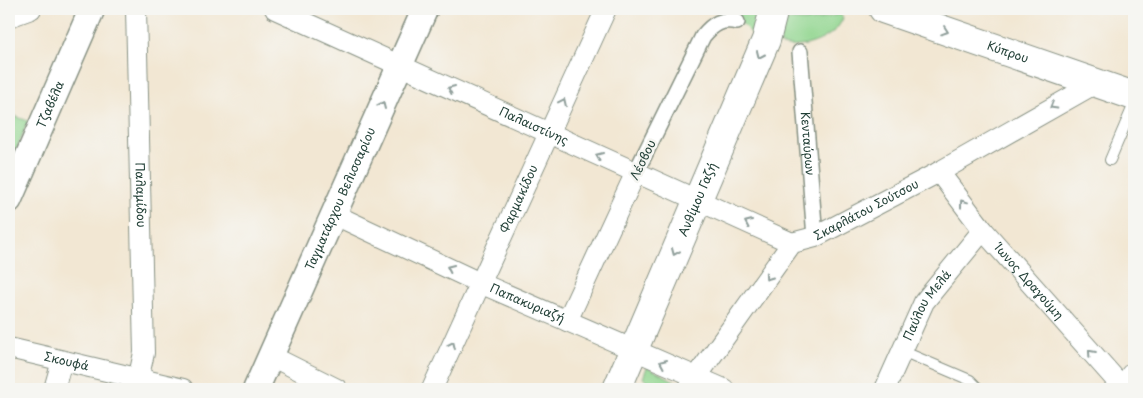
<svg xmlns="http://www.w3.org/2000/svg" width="1143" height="398" font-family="'Playpen Sans',sans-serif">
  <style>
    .green { fill: #91d68f; stroke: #588a62 }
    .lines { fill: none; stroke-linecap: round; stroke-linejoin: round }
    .service-casing { stroke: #889284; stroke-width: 12 }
    .pedestrian-casing { stroke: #889284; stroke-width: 18 }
    .minor-casing { stroke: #889284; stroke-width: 22 }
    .tertiary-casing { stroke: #889284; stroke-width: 28 }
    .secondary-casing { stroke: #889284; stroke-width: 30 }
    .primary-casing { stroke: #889284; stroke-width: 30 }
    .service { stroke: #fff; stroke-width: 10 }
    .pedestrian { stroke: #fff; stroke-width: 15 }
    .minor { stroke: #fff; stroke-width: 20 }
    .tertiary { stroke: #fff; stroke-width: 25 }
    .secondary { stroke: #fff; stroke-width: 28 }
    .primary { stroke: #fff; stroke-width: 28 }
    .oneway { stroke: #8f9e9a }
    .labels { text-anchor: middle; stroke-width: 5; stroke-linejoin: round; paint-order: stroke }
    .street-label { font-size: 12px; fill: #1f3d34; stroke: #f6f6f2 }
  </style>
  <rect width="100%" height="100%" fill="#f6f6f2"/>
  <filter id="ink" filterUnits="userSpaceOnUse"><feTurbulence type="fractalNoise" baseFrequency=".02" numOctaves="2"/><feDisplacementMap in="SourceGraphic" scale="10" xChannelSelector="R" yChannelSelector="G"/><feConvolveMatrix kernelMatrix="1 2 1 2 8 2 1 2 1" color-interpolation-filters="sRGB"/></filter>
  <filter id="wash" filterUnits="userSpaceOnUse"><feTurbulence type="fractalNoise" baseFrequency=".0096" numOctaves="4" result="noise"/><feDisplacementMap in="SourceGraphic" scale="20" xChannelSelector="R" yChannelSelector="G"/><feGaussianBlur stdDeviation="1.12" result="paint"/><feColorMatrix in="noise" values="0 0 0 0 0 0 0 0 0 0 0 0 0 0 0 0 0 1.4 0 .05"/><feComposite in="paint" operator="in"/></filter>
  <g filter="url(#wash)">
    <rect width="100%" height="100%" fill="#f2e7d3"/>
    <g class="green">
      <polygon points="735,9 755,9 757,20 754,36 740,22"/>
      <path d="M840,14L843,18C835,40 797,53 777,43L784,20L812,21Z"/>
      <polygon points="9,114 28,121 12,161 9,159"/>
      <polygon points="647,367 679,383 676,389 664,389 643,378"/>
    </g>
  </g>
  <g filter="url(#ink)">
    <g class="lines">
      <defs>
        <g id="service">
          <polyline points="1110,160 1134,104"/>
          <polyline points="902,351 970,380 979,389"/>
        </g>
        <g id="pedestrian">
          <path id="s1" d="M800,52L815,237"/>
          <path d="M636,172L703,36C713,24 722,18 737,22"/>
        </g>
        <g id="minor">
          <path id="s2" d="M136,9L144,353L138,380"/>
          <path id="s3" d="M275,9L792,243"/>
          <polyline points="9,17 31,9"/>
          <path id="s4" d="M939,172L983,230L1124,389"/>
          <path id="s5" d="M333,214L480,283L724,389"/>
          <polyline points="567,321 636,172"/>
          <path id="s6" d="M9,348L183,389"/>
          <polyline points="271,356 337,389"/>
          <polyline points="54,389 62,361"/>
          <path id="s7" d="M432,389L606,9"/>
          <path id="s8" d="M688,389L792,243L815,237L939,172L1096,83"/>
          <path id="s9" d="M885,389L924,302L983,230"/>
        </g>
        <g id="tertiary">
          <path id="s10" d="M9,200L92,9"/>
          <path id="s11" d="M256,389L425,9"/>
        </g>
        <g id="secondary">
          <path id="s12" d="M883,9L1134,96"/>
        </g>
        <g id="primary">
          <path id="s13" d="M617,389L766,40L774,9"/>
          <polyline points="1129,389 1134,377"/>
        </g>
      </defs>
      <use href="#service" class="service-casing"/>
      <use href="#pedestrian" class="pedestrian-casing"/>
      <use href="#minor" class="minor-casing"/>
      <use href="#tertiary" class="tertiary-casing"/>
      <use href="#secondary" class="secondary-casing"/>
      <use href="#primary" class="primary-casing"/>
      <use href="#service" class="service"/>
      <use href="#pedestrian" class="pedestrian"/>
      <use href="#minor" class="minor"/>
      <use href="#tertiary" class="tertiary"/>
      <use href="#secondary" class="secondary"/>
      <use href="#primary" class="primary"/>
    </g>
    <defs><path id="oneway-chevron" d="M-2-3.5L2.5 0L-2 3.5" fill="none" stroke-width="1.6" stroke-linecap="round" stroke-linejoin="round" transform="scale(1.25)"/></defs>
    <g class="oneway">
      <use href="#oneway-chevron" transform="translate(945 31) rotate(19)"/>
      <use href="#oneway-chevron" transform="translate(760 55) rotate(114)"/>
      <use href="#oneway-chevron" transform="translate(451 89) rotate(-156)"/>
      <use href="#oneway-chevron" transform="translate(563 102) rotate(-65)"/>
      <use href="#oneway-chevron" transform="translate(382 105) rotate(-66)"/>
      <use href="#oneway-chevron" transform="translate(1053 106) rotate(150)"/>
      <use href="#oneway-chevron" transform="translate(599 156) rotate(-156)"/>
      <use href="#oneway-chevron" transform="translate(963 203) rotate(-127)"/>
      <use href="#oneway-chevron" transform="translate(748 223) rotate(-156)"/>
      <use href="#oneway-chevron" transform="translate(675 252) rotate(113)"/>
      <use href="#oneway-chevron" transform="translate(450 268) rotate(-155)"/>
      <use href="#oneway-chevron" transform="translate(768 277) rotate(125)"/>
      <use href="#oneway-chevron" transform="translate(452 345) rotate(-65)"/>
      <use href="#oneway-chevron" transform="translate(1091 353) rotate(-132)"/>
      <use href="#oneway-chevron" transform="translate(663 363) rotate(-156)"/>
    </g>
  </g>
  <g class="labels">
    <g class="street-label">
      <text dy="4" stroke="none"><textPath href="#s12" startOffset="132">Κύπρου</textPath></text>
      <text dy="4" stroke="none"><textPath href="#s10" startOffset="104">Τζαβέλα</textPath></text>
      <text dy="4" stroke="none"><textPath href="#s3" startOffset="284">Παλαιστίνης</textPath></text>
      <text dy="4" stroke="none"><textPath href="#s1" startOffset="92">Κενταύρων</textPath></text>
      <text transform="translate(643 160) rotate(-64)" y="4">Λέσβου</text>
      <text dy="4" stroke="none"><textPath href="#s2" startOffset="186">Παλαμίδου</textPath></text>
      <text dy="4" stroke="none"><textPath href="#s11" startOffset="208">Ταγματάρχου Βελισσαρίου</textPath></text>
      <text dy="4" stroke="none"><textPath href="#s7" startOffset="209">Φαρμακίδου</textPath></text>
      <text dy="4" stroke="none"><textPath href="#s13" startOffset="206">Ανθίμου Γαζή</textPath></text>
      <text dy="4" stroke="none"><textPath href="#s8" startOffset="261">Σκαρλάτου Σούτσου</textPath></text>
      <text dy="4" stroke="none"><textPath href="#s4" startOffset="142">Ίωνος Δραγούμη</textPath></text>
      <text dy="4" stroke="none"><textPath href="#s5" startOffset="214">Παπακυριαζή</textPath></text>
      <text dy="4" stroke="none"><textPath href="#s9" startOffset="94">Παύλου Μελά</textPath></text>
      <text dy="4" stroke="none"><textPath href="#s6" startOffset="59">Σκουφά</textPath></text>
    </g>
  </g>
  <rect width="1143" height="398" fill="none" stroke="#f6f6f2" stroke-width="30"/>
</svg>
